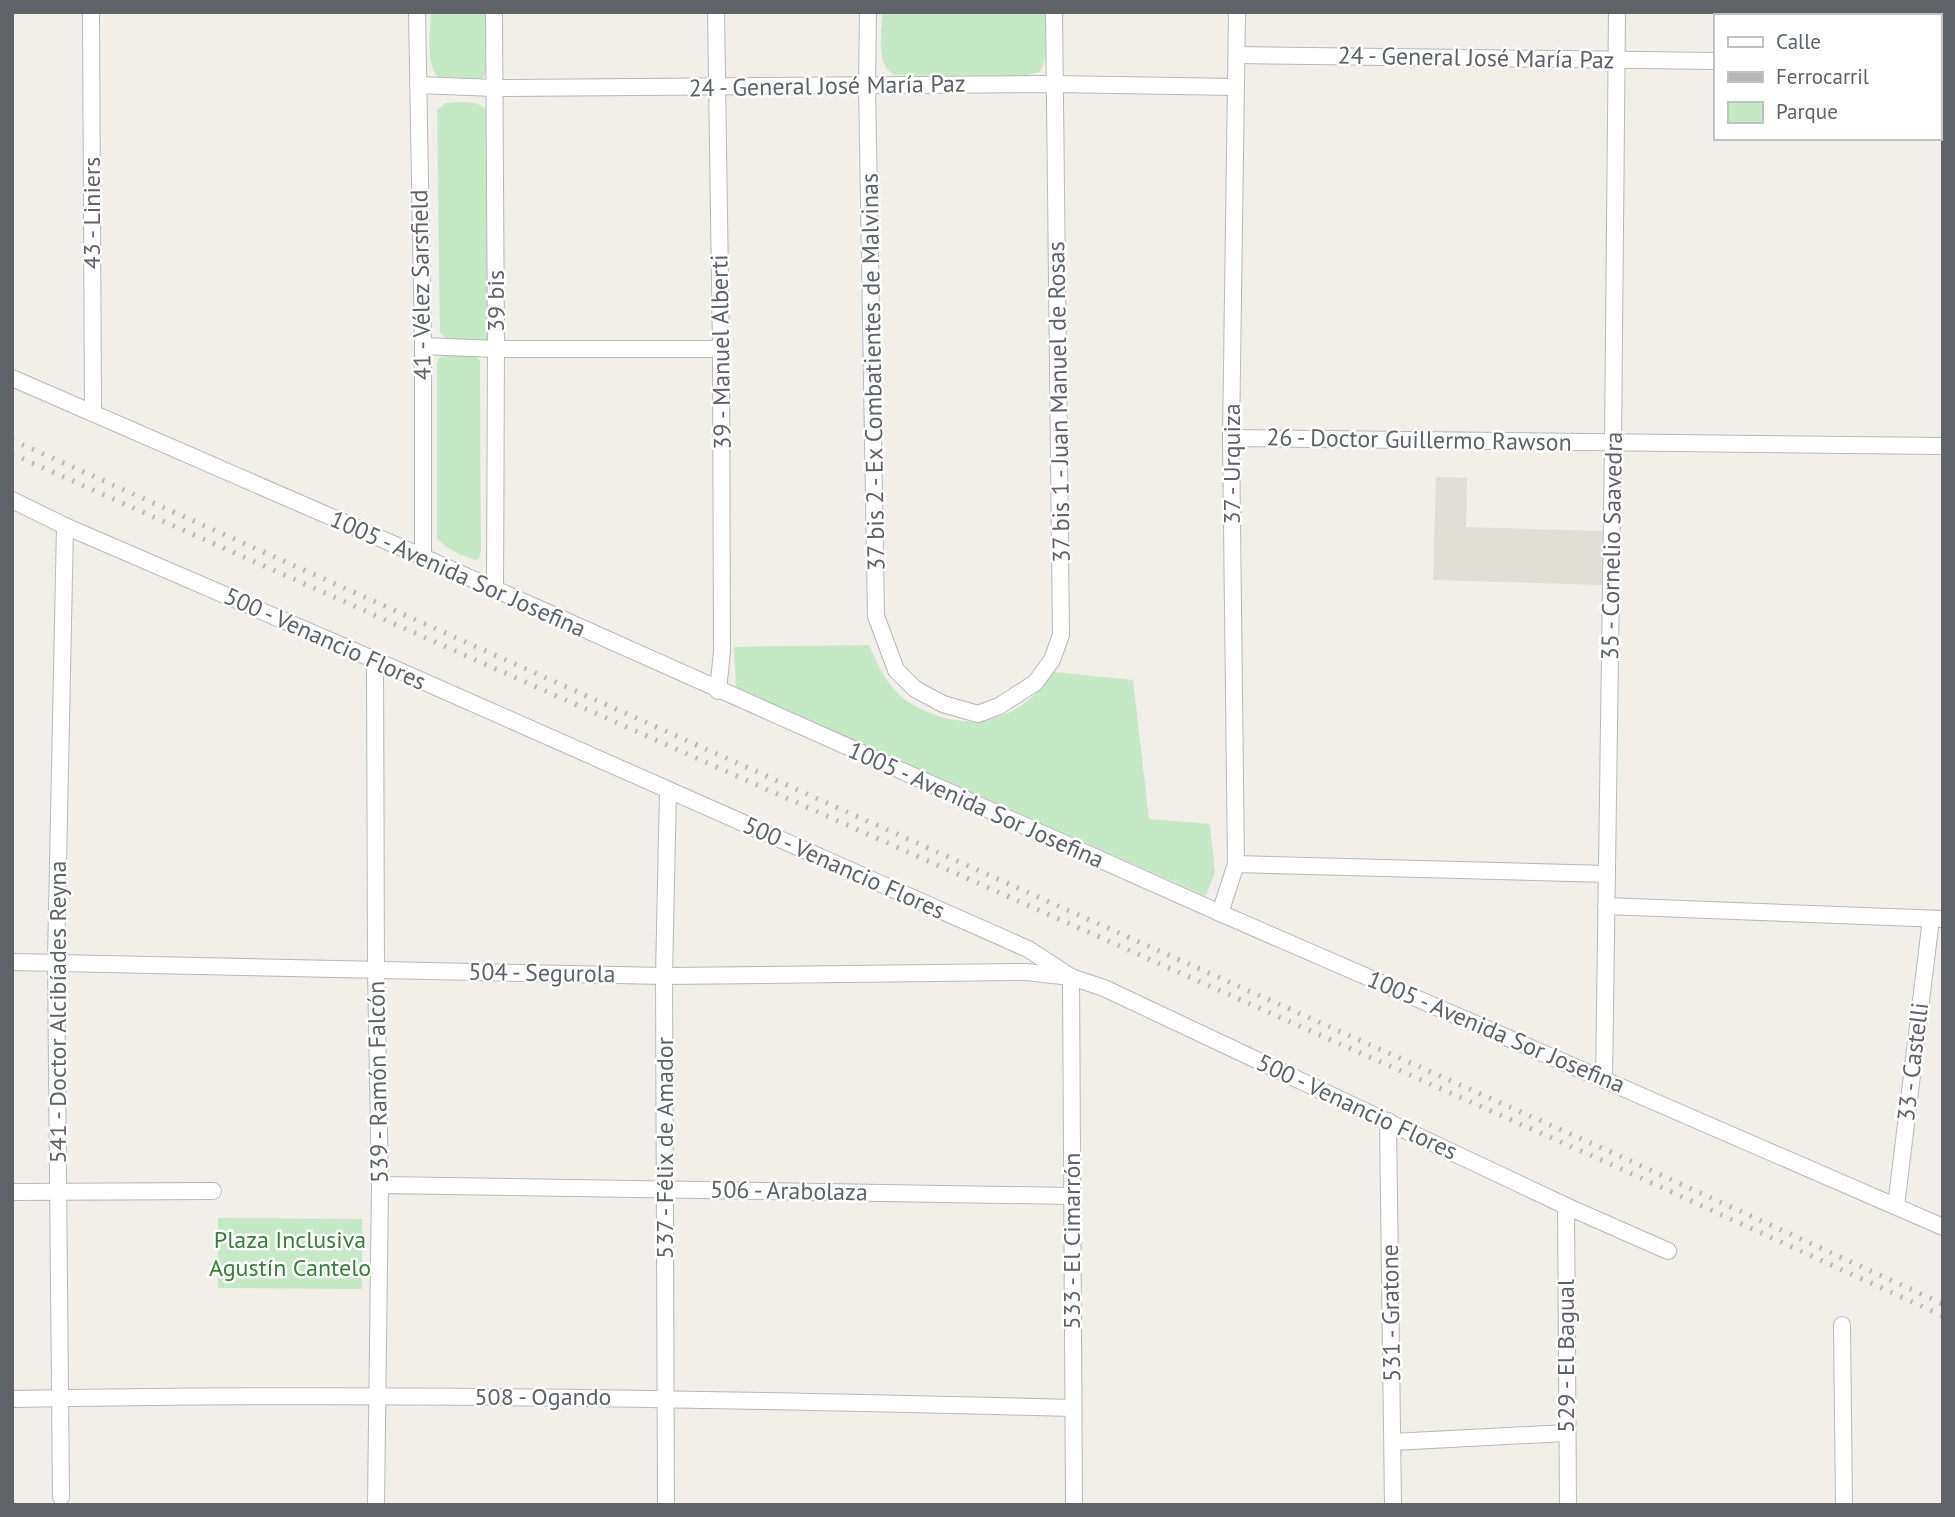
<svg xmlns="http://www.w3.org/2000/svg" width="1955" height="1517" font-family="'PT Sans',sans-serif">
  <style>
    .education { fill: #e1ded6 }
    .green { fill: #c5e8c5 }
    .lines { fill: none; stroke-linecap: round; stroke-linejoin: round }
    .minor-casing { stroke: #b5b8bc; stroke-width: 18 }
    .minor { stroke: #fff; stroke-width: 16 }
    .rail { stroke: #b6b7b8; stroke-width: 5; stroke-dasharray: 2 9; stroke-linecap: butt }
    .labels { text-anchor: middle; stroke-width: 5; stroke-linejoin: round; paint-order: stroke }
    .street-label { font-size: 24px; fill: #5f6368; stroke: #fff }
    .park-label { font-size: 24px; fill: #348238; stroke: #fff }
  </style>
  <rect width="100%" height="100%" fill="#f1efe8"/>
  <polygon class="education" points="1436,477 1467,478 1466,527 1604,531 1602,585 1433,580"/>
  <g class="green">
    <path d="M431,12H487V68L484,77L470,81L438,77C425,63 431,31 431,12Z"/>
    <path d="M882,12H1046C1046,32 1050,54 1040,72L1021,76L894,75C875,62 882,33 882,12Z"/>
    <path d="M446,103C460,103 478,99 487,111L490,338L487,340H449L440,333L437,110Z"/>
    <path d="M446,355H473L480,360L481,551L479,559L476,560C463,556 444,549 437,537V362L440,357Z"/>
    <path d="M869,645C876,659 882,676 893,688C902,699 915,707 928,712C978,734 1024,716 1054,672L1133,680L1149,819L1210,824L1215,872L1206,896L736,689L734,647Z"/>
    <polygon points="218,1218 362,1219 362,1289 218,1288"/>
  </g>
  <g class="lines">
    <defs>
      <g id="minor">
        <polyline points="91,12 93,413"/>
        <polyline points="417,12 423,346 423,557"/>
        <polyline points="494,12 496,349 495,589"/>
        <polyline points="716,12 721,349 722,651 718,691"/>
        <polyline points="868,12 867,84 876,616 896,670 915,689 943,704 978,714 999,706 1035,683 1052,660 1061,635 1054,12"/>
        <polyline points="1237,55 1715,61"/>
        <polyline points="1939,68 1943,68"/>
        <polyline points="418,85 495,88 1055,84 1236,87"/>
        <polyline points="423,346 496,349 721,349"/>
        <polyline points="12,378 423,557 1220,913 1943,1227"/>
        <polyline points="1231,438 1943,446"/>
        <polyline points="12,500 65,526 375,660 1028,949 1071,977 1104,988 1566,1206 1668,1251"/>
        <polyline points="375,660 376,969 380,1185 376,1505"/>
        <polyline points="1236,864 1607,874"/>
        <polyline points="1606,906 1943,919"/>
        <polyline points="1220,913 1236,864 1231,438 1237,12"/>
        <polyline points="12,962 664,976 1026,972 1071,977 1074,1505"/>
        <polyline points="1604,1080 1613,442 1617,12"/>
        <polyline points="1388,1121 1393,1505"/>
        <polyline points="380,1185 1072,1196"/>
        <polyline points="12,1192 213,1191"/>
        <polyline points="1566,1206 1568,1505"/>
        <polyline points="1896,1206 1931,919"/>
        <polyline points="1842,1325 1844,1505"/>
        <path d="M12,1399C366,1392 719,1399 1073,1408"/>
        <polyline points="1393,1442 1566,1433"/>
        <polyline points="61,1497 56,961 65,526"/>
        <polyline points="666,1505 664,976 668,790"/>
      </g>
    </defs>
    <use href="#minor" class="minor-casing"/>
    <use href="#minor" class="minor"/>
    <g class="rail">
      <polyline points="12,440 1613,1153 1943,1304"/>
      <polyline points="12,454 1608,1163 1943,1316"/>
    </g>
  </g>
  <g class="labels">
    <g class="street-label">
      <text transform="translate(1476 58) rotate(1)" y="8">24 - General José María Paz</text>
      <text transform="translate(827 86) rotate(-1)" y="8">24 - General José María Paz</text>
      <text transform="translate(92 213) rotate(-90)" y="8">43 - Liniers</text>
      <text transform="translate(421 285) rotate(-91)" y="8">41 - Vélez Sarsfield</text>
      <text transform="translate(496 301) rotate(-90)" y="8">39 bis</text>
      <text transform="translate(721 352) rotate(-91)" y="8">39 - Manuel Alberti</text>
      <text transform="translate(873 372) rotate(-91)" y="8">37 bis 2 - Ex Combatientes de Malvinas</text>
      <text transform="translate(1059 402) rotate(-91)" y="8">37 bis 1 - Juan Manuel de Rosas</text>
      <text transform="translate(1419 440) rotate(1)" y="8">26 - Doctor Guillermo Rawson</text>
      <text transform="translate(1232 464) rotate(-90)" y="8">37 - Urquiza</text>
      <text transform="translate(1612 546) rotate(-89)" y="8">35 - Cornelio Saavedra</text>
      <text transform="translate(458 574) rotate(24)" y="8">1005 - Avenida Sor Josefina</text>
      <text transform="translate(325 639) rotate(24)" y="8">500 - Venancio Flores</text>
      <text transform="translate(976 805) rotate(24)" y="8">1005 - Avenida Sor Josefina</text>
      <text transform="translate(844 868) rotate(24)" y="8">500 - Venancio Flores</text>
      <text transform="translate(542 973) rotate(1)" y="8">504 - Segurola</text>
      <text transform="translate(58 1012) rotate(-90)" y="8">541 - Doctor Alcibíades Reyna</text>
      <text transform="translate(1496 1032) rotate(23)" y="8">1005 - Avenida Sor Josefina</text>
      <text transform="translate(1913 1062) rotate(-83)" y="8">33 - Castelli</text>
      <text transform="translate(378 1082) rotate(-91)" y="8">539 - Ramón Falcón</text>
      <text transform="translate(1357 1107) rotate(25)" y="8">500 - Venancio Flores</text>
      <text transform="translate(665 1148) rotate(-90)" y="8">537 - Félix de Amador</text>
      <text transform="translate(789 1191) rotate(1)" y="8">506 - Arabolaza</text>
      <text transform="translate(1072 1241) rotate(-90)" y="8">533 - El Cimarrón</text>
      <text transform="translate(1391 1313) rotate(-91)" y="8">531 - Gratone</text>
      <text transform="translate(1566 1356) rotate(-90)" y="8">529 - El Bagual</text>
      <text x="543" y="1405">508 - Ogando</text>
    </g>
    <g class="park-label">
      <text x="290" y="1248">Plaza Inclusiva<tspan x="290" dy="28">Agustín Cantelo</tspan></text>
    </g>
  </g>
  <rect width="1955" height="1517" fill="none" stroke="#5f6368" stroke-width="28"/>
  <rect x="1714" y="14" width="228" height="126" fill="#ffffff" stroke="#bfc1c3" stroke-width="2"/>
  <rect x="1728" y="37" width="35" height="10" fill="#ffffff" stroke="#bfc1c3" stroke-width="2"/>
  <text x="1776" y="49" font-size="21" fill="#5f6368">Calle</text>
  <rect x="1728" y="72" width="35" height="10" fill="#b6b7b8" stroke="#bfc1c3" stroke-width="2"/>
  <text x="1776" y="84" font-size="21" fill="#5f6368">Ferrocarril</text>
  <rect x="1728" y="102" width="35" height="21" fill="#c5e8c5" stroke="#bfc1c3" stroke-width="2"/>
  <text x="1776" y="119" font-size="21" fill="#5f6368">Parque</text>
</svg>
